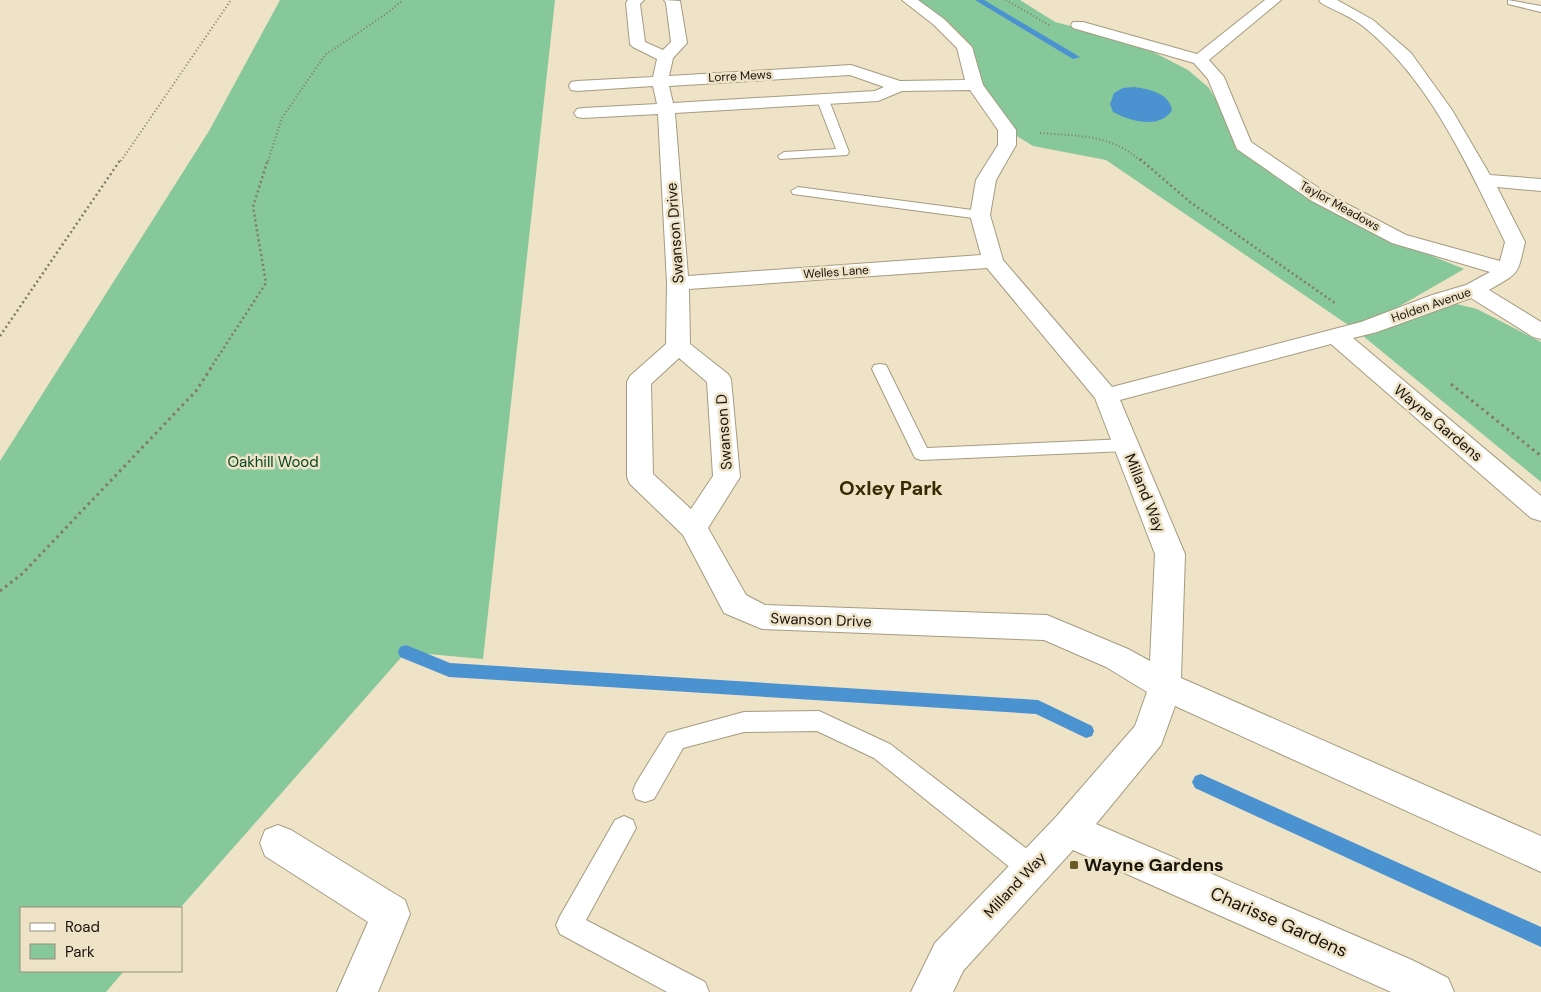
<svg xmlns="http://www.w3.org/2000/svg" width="1541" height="992" font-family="'DM Sans',sans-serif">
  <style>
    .green { fill: #86c899 }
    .water { fill: #4b92d1 }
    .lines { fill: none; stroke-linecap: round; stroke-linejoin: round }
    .stream { fill: #4b92d1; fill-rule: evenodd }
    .service-casing { stroke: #a69b81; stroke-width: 2 }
    .minor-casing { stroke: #a69b81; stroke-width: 2 }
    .path-far2 { stroke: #827a68; stroke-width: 2; stroke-dasharray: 1 2.5; stroke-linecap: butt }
    .path-far1 { stroke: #827a68; stroke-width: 2.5; stroke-dasharray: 2 3; stroke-linecap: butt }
    .path { stroke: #827a68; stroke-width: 3; stroke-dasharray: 2.5 4; stroke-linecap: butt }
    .service { fill: #fff; fill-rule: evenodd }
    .minor { fill: #fff; fill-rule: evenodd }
    .poi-dot { fill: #6b5b29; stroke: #eee2c7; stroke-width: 2 }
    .labels { text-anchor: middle; stroke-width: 5; stroke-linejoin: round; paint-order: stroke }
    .far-street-label { font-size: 12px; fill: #17130a; stroke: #eee2c7 }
    .street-label { font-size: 15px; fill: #17130a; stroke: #eee2c7 }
    .park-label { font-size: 15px; fill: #034924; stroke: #eee2c7 }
    .near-poi-label { font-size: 18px; font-weight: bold; fill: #17130a; stroke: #eee2c7; text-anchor: start }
    .near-street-label { font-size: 18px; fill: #17130a; stroke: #eee2c7 }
    .district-label { font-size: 20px; font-weight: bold; fill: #372b00; stroke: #eee2c7 }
  </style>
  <rect width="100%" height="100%" fill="#eee2c7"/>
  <g class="green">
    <polygon points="280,0 555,0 483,659 406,652 180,908 21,908 21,971 124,971 106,992 0,992 0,461 209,131"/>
    <polygon points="909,0 1020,0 1055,22 1118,38 1153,52 1188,70 1208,87 1223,110 1231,136 1248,155 1359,226 1464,269 1360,329 1440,300 1477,309 1541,342 1541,482 1357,331 1106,160 1033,146 1007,130 975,85 964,47"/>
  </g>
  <path class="water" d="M1134,87C1149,89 1169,93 1172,110C1160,130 1130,121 1113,112L1110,104L1114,93L1123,88Z"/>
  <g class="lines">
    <g class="stream">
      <polygon points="975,0 984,0 1080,57 1073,59"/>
      <polygon points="406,645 450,663 1038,700 1092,726 1094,731 1092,736 1086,738 1036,714 449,677 400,657 398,652 400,647"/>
      <polygon points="1201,774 1541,927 1541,947 1195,788 1192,782 1195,776"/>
    </g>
    <defs>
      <g id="service">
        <polygon points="1508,0 1541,6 1541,12 1508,4"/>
        <polygon points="823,97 829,100 849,152 847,155 780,159 778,156 784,152 836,149 817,100"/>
        <polygon points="798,187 980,211 987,215 980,219 793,194 791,191"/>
        <polygon points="880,364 886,365 888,369 927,448 1126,439 1132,441 1135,445 1132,449 1126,451 921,460 915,458 872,369 874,365"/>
        <polygon points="819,711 890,744 1040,859 1044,868 1040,877 1031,881 1022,877 874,758 817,731 744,732 683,748 654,799 645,802 636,799 633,791 636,783 667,733 744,712"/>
        <polygon points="624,816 633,820 636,828 586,920 705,982 709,992 667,992 560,934 556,925 560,916 615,820"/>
      </g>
      <g id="minor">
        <path d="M628,0H644L640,4L645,42L663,50L671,42L666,3L664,0L680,1L687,43L673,58L669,76L851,65L900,81L965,80L957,48L934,25L902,0H918L944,19L972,47L983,85L1016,130V145L996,180L990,215L1003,260L1112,387L1361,322L1432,295L1466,285L1490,272L1392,243L1312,201L1237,149L1208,79L1194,63L1073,28L1071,25L1073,22H1083L1197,54L1265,0H1281L1209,60L1224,77L1251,142L1326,193L1406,235L1500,261L1505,242C1469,168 1430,80 1364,27C1352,17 1335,11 1321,3L1319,0H1337L1373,20L1411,53L1452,110L1490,175L1541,179V191L1497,187L1525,242C1517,276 1520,272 1489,290L1541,322V339L1533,337L1471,298L1377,332L1353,338L1541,496V521L1531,518L1331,344L1120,400L1185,554L1181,678L1541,836V872L1175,706L1161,745L1096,824L1412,960L1448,978L1454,992H1391L1073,850L963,971L953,992H911L935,943L1055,818L1135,726L1147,692L1106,667L1044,640L762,629L724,613L683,535L630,484L627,477V382L630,376L666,344L667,283L658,114L583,118L577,117L574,113L577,109L583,108L657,104L653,86L577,91L571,90L569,86L571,82L577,81L653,77L657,59L633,47L630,44L626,3ZM850,75L884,87L875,91L673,103L669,86ZM970,90L998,130V145L976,180L970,215L981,255L688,276L675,113L878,101L902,91ZM987,268L1095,398L1155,554L1150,661L1128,649L1047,615L765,605L746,595L708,528L740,477L731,379L728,374L690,344L689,289ZM679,358L707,382L713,476L691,509L653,474L651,384Z"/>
        <polygon points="278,825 291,830 405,900 410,914 378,992 337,992 368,922 265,856 260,843 265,830"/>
      </g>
    </defs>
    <use href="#service" class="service-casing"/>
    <use href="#minor" class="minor-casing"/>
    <g class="path-far2">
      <polyline points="1006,0 1051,26"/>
      <path d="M1040,133C1079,136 1110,134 1141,161"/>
      <polyline points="121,161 231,0"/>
      <polyline points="268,161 282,118 325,55 386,14 403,0"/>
    </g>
    <g class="path-far1">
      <polyline points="1140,159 1190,202 1335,303"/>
      <polyline points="0,336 121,159"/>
      <polyline points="210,369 266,283 253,207 268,159"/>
    </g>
    <g class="path">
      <polyline points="1451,384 1541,456"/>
      <polyline points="0,591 22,574 196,391 211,368"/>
    </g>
    <use href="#service" class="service"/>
    <use href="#minor" class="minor"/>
  </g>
  <rect class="poi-dot" x="1069" y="860" width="10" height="10" rx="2.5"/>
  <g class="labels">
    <g class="far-street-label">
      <text transform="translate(740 76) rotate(-3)" y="4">Lorre Mews</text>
      <text transform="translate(1340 206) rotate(29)" y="4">Taylor Meadows</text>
      <text transform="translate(836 272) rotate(-4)" y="4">Welles Lane</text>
      <text transform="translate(1431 305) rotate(-19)" y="4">Holden Avenue</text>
    </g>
    <g class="street-label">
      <text transform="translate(675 233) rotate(-94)" y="5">Swanson Drive</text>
      <text transform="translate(1438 423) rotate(40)" y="5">Wayne Gardens</text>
      <text transform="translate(724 432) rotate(-94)" y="5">Swanson D</text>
      <text transform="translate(1145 493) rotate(68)" y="5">Milland Way</text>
      <text transform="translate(821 620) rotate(2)" y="5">Swanson Drive</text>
      <text transform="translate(1015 885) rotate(-47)" y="5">Milland Way</text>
    </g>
    <g class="park-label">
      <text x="273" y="467">Oakhill Wood</text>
    </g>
    <g class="near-poi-label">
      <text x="1084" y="871">Wayne Gardens</text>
    </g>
    <g class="near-street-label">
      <text transform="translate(1279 922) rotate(24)" y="6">Charisse Gardens</text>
    </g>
    <g class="district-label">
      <text x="891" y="495">Oxley Park</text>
    </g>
  </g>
  <rect x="20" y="907" width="162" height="65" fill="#eee2c7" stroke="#988f7b"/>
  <rect x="30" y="923" width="25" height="8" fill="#ffffff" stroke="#988f7b"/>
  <text x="65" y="932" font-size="15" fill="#17130a">Road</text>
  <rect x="30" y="944" width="25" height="15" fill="#86c899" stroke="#988f7b"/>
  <text x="65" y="957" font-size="15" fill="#17130a">Park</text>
</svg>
